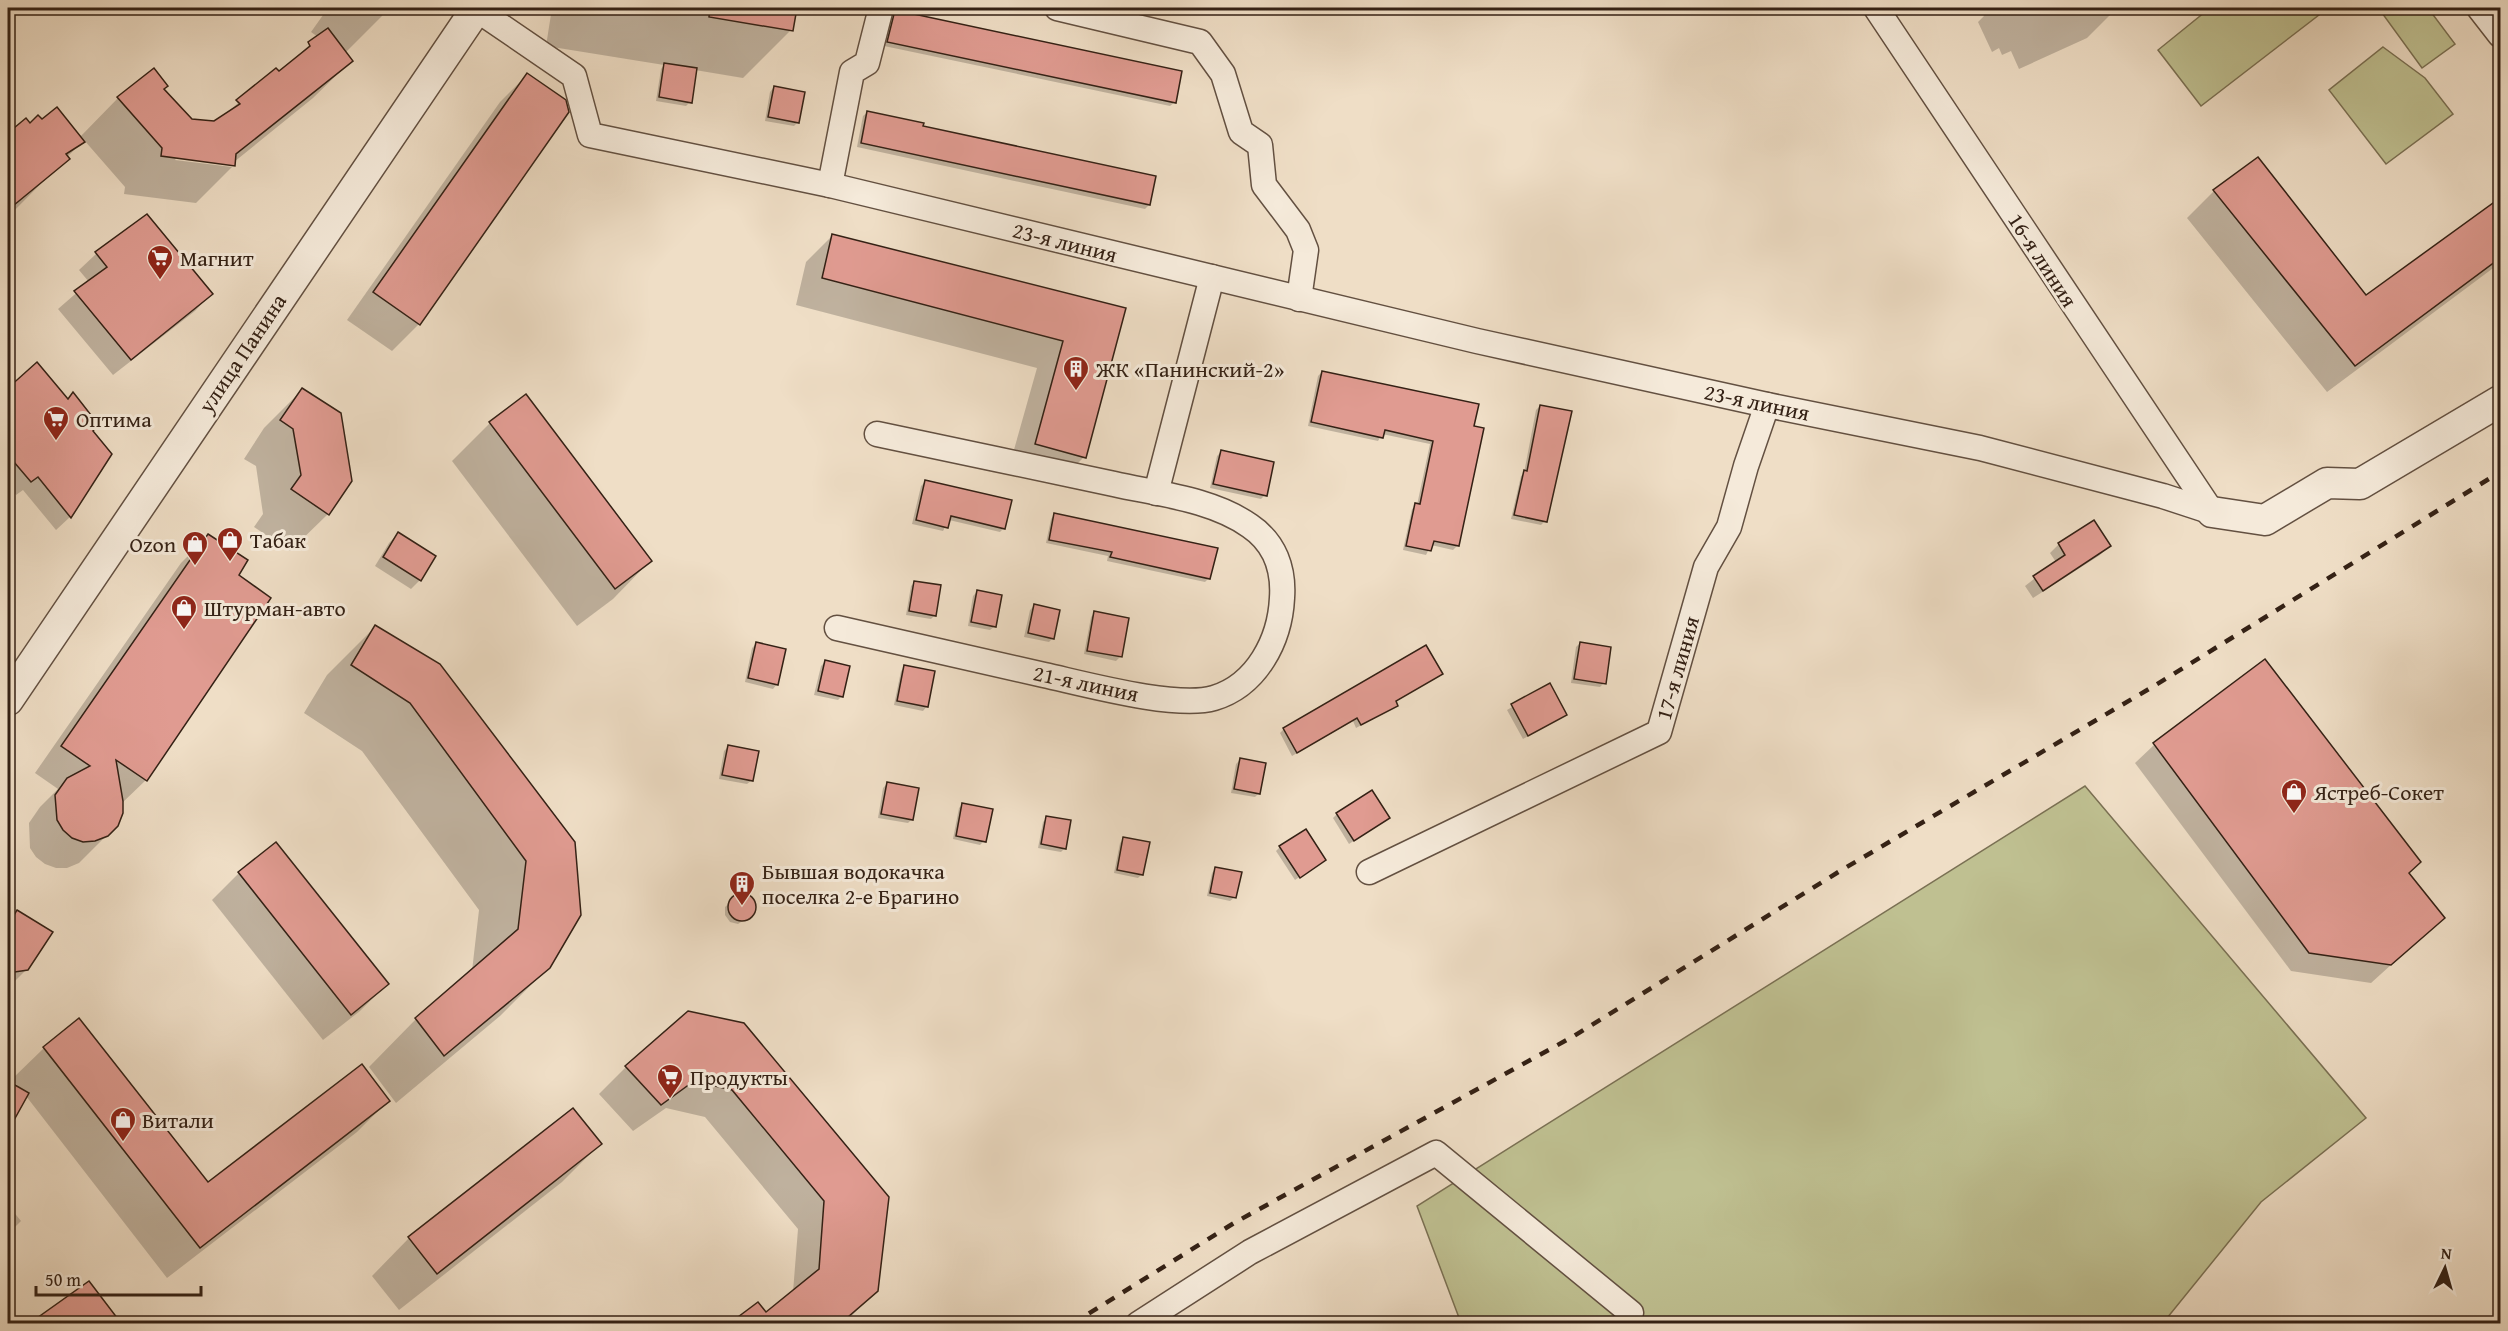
<svg xmlns="http://www.w3.org/2000/svg" width="2508" height="1331" font-family="'Gentium Book Plus',serif">
  <style>
    .green { fill: #bfc091; stroke: #7a7053; stroke-width: 1.5 }
    .shadow { fill: #0003 }
    .building { fill: #e09b91; stroke: #342115; stroke-width: 1.5 }
    .lines { fill: none; stroke-linecap: round; stroke-linejoin: round }
    .minor-casing { stroke: #635041; stroke-width: 27 }
    .tertiary-casing { stroke: #635041; stroke-width: 33 }
    .minor { stroke: #f5eada; stroke-width: 24 }
    .tertiary { stroke: #f5eada; stroke-width: 30 }
    .rail { stroke: #342115; stroke-width: 4.5; stroke-dasharray: 10 10; stroke-linecap: butt }
    .labels { text-anchor: middle; stroke-width: 6; stroke-linejoin: round; paint-order: stroke }
    .street-label { font-size: 22px; fill: #342115; stroke: #f5eada }
    .poi-label { font-size: 22px; fill: #342115; stroke: #f5eada; text-anchor: start }
  </style>
  <rect width="100%" height="100%" fill="#efdec6"/>
  <filter id="stains"><feTurbulence type="fractalNoise" baseFrequency=".00333" numOctaves="4"/><feColorMatrix values="0 0 0 0 .2 0 0 0 0 .09 0 0 0 0 .02 0 0 0 .5 -.17"/></filter>
  <radialGradient id="worn" r=".72"><stop offset=".6" stop-color="#630" stop-opacity="0"/><stop offset="1" stop-color="#630" stop-opacity=".3"/></radialGradient>
  <g class="green">
    <polygon points="2210,8 2328,8 2201,106 2158,50"/>
    <polygon points="2389,8 2428,8 2455,44 2422,68 2382,13"/>
    <polygon points="2383,47 2425,78 2453,114 2386,164 2329,90"/>
    <polygon points="2085,786 2366,1118 2261,1202 2163,1323 1461,1323 1417,1206"/>
  </g>
  <g class="shadow">
    <polygon points="328,8 388,8 382,16 345,53 351,61 313,98 234,162 233,166 177,157 175,160 232,167 196,203 124,194 125,187 84,140 8,217 8,135 26,120 30,125 80,137 118,98 163,90 192,121 215,123 276,70 279,73 318,37 311,32"/>
    <polygon points="552,8 795,8 791,30 743,78 695,70 690,102 686,106 656,101 661,69 664,65 546,46"/>
    <polygon points="1980,8 2117,8 2087,38 2019,69 2011,51 2002,55 1999,48 1992,52 1978,22 1984,16"/>
    <polygon points="895,12 1175,102 1170,106 884,46 891,16"/>
    <polygon points="527,75 419,324 392,351 347,320 500,102"/>
    <polygon points="774,87 798,122 794,126 765,121 770,92"/>
    <polygon points="868,112 921,127 1149,205 1145,209 857,147 863,116"/>
    <polygon points="2214,191 2366,297 2500,200 2500,263 2327,392 2187,218"/>
    <polygon points="146,216 211,294 195,311 113,375 58,309 89,282 79,270 96,254"/>
    <polygon points="833,235 1124,309 1084,457 1057,484 1008,471 1037,368 796,305 806,262"/>
    <polygon points="37,364 110,454 70,517 56,530 23,490 16,495 8,484 8,390"/>
    <polygon points="1322,372 1477,405 1457,546 1453,550 1431,545 1426,555 1403,550 1412,509 1417,505 1430,444 1382,434 1378,441 1308,426 1318,376"/>
    <polygon points="302,390 328,514 290,551 254,527 263,514 256,466 244,459 264,428"/>
    <polygon points="526,396 650,561 613,599 577,626 452,461 490,423"/>
    <polygon points="1540,406 1545,521 1541,525 1511,519 1521,476 1524,473 1536,410"/>
    <polygon points="1221,452 1265,495 1261,499 1210,488 1217,456"/>
    <polygon points="925,482 1004,528 1000,532 949,520 943,531 912,524 921,486"/>
    <polygon points="1055,514 1209,578 1205,582 1107,561 1108,556 1046,543 1051,519"/>
    <polygon points="2094,522 2109,546 2100,555 2033,598 2025,586 2056,562 2050,553 2059,544"/>
    <polygon points="398,534 420,580 411,589 375,566 389,543"/>
    <polygon points="208,536 237,576 269,598 146,780 121,804 117,825 79,863 67,868 56,868 45,864 36,857 30,848 29,823 40,807 58,789 35,773 181,563"/>
    <polygon points="915,582 935,615 931,619 906,615 911,586"/>
    <polygon points="977,592 995,626 990,630 968,626 973,596"/>
    <polygon points="1034,606 1053,638 1049,642 1024,637 1030,610"/>
    <polygon points="1095,613 1120,657 1116,661 1084,654 1091,617"/>
    <polygon points="375,627 573,843 549,967 500,1016 396,1103 369,1067 416,1019 472,971 479,910 362,751 304,713 327,675"/>
    <polygon points="1580,643 1604,683 1600,687 1571,683 1576,647"/>
    <polygon points="756,644 777,684 773,689 745,682 752,648"/>
    <polygon points="2265,661 2408,874 2443,918 2371,983 2291,971 2135,763 2154,745"/>
    <polygon points="825,662 842,696 838,700 814,695 821,666"/>
    <polygon points="905,667 927,706 923,711 894,705 901,671"/>
    <polygon points="1441,674 1395,702 1396,705 1392,709 1356,728 1353,721 1292,756 1280,733 1284,729"/>
    <polygon points="1549,685 1566,715 1523,739 1507,710"/>
    <polygon points="728,747 752,780 747,784 719,779 724,751"/>
    <polygon points="1240,760 1259,793 1255,797 1231,793 1236,764"/>
    <polygon points="887,784 912,819 908,823 878,818 883,788"/>
    <polygon points="963,804 984,841 980,845 953,839 959,808"/>
    <polygon points="1337,814 1384,821 1349,844 1333,818"/>
    <polygon points="1047,818 1065,848 1061,852 1038,848 1043,822"/>
    <polygon points="1124,839 1142,874 1138,878 1114,873 1120,843"/>
    <polygon points="1280,847 1324,860 1295,880 1276,851"/>
    <polygon points="1216,868 1235,897 1230,901 1207,896 1212,873"/>
    <polygon points="239,873 387,984 360,1011 323,1040 212,900"/>
    <polygon points="740,894 751,898 755,905 750,916 738,924 730,922 725,915 725,907"/>
    <polygon points="18,912 27,969 8,988 8,922"/>
    <polygon points="689,1012 743,1024 877,1291 843,1324 732,1324 758,1304 766,1314 793,1292 798,1229 705,1117 666,1108 633,1131 599,1094 626,1067"/>
    <polygon points="44,1048 207,1184 388,1101 357,1132 167,1278 26,1096 11,1118 8,1116 8,1082 20,1089 12,1079"/>
    <polygon points="600,1144 562,1182 399,1310 372,1276 409,1238"/>
    <polygon points="8,1205 21,1221 8,1234"/>
    <polygon points="89,1283 116,1319 111,1324 33,1324"/>
  </g>
  <g class="building">
    <polygon points="710,8 797,8 793,31 709,17"/>
    <polygon points="895,10 1182,71 1176,103 887,42"/>
    <polygon points="328,28 353,61 236,154 235,166 161,156 162,148 117,97 154,68 168,86 164,89 192,119 214,121 240,104 236,100 276,68 279,71 310,46 308,42"/>
    <polygon points="664,63 697,68 692,103 659,97"/>
    <polygon points="527,73 566,100 569,112 420,325 373,292"/>
    <polygon points="774,86 805,92 799,123 768,117"/>
    <polygon points="57,107 85,142 66,154 70,159 8,210 8,133 26,118 30,123 38,115 42,119"/>
    <polygon points="867,111 924,123 923,126 1156,176 1150,205 861,143"/>
    <polygon points="2258,157 2366,295 2500,198 2500,258 2355,366 2213,190"/>
    <polygon points="147,214 213,294 131,360 74,291 107,267 95,252"/>
    <polygon points="832,234 1126,308 1086,458 1035,444 1063,341 822,278"/>
    <polygon points="37,362 68,399 73,392 98,424 93,431 112,454 71,518 38,477 31,482 8,455 8,388"/>
    <polygon points="1322,371 1479,404 1474,426 1484,428 1459,546 1434,541 1431,551 1406,546 1415,503 1420,504 1433,441 1385,430 1383,438 1311,422"/>
    <polygon points="302,388 341,413 352,481 329,515 291,489 301,475 293,429 280,420"/>
    <polygon points="526,394 652,561 615,589 489,422"/>
    <polygon points="1540,405 1572,411 1547,522 1514,515 1524,470 1527,471"/>
    <polygon points="1221,450 1274,462 1267,496 1213,484"/>
    <polygon points="925,480 1012,500 1005,529 951,516 948,528 916,520"/>
    <polygon points="1054,513 1218,548 1210,579 1110,557 1112,552 1049,540"/>
    <polygon points="2094,520 2111,546 2043,591 2033,576 2065,555 2058,543"/>
    <polygon points="398,532 436,556 421,581 383,557"/>
    <polygon points="208,534 248,560 239,575 271,598 147,781 116,760 123,801 123,813 118,826 108,836 95,841 83,842 72,838 63,830 57,820 55,795 67,778 90,766 61,746"/>
    <polygon points="914,581 941,585 936,616 909,611"/>
    <polygon points="977,590 1002,595 996,627 971,622"/>
    <polygon points="1034,604 1060,610 1054,639 1028,633"/>
    <polygon points="1094,611 1129,618 1122,657 1087,651"/>
    <polygon points="375,625 440,664 575,842 581,915 550,968 444,1056 415,1018 518,929 526,861 410,703 351,665"/>
    <polygon points="756,642 786,649 778,685 748,678"/>
    <polygon points="1580,642 1611,647 1606,684 1574,679"/>
    <polygon points="1426,645 1443,674 1396,701 1398,706 1361,725 1357,718 1297,753 1283,728"/>
    <polygon points="2265,659 2421,862 2409,873 2445,918 2391,965 2309,953 2153,743"/>
    <polygon points="825,660 850,666 843,697 818,691"/>
    <polygon points="904,665 935,671 928,707 897,701"/>
    <polygon points="1550,683 1567,715 1528,736 1511,704"/>
    <polygon points="728,745 759,751 753,781 722,775"/>
    <polygon points="1240,758 1266,763 1260,794 1234,789"/>
    <polygon points="887,782 919,788 913,820 881,814"/>
    <polygon points="1372,790 1390,818 1354,841 1336,813"/>
    <polygon points="962,803 993,809 986,842 956,836"/>
    <polygon points="1046,816 1071,820 1066,849 1041,844"/>
    <polygon points="1306,829 1326,860 1300,878 1279,846"/>
    <polygon points="1123,837 1150,842 1143,875 1117,870"/>
    <polygon points="276,842 389,984 351,1015 238,872"/>
    <polygon points="1215,867 1242,872 1236,898 1210,893"/>
    <circle cx="742" cy="907" r="14"/>
    <polygon points="17,910 53,932 28,970 8,973 8,926"/>
    <polygon points="688,1011 744,1023 889,1197 878,1291 841,1323 730,1323 758,1302 766,1312 819,1269 824,1201 732,1090 694,1081 661,1105 625,1066"/>
    <polygon points="79,1018 208,1182 362,1064 390,1101 200,1248 43,1047"/>
    <polygon points="8,1081 29,1093 8,1131"/>
    <polygon points="573,1108 602,1144 437,1274 408,1237"/>
    <polygon points="89,1281 121,1323 30,1323"/>
  </g>
  <g class="lines">
    <defs>
      <g id="minor">
        <polyline points="1057,8 1200,42 1223,74 1241,132 1260,145 1264,185 1298,230 1306,250 1299,299"/>
        <polyline points="1876,8 2212,512"/>
        <polyline points="2479,8 2500,35"/>
        <polyline points="476,9 574,76 590,135 830,185 1477,341 1767,405 1980,448 2163,496 2212,512"/>
        <polyline points="830,185 852,72 867,63 881,8"/>
        <polyline points="1156,493 1212,277"/>
        <path d="M837,628C906,644 975,659 1044,675C1085,684 1176,709 1214,698C1257,685 1280,640 1282,598C1284,569 1275,543 1250,526C1212,499 1158,494 1114,484C1035,467 956,451 877,434"/>
        <polyline points="1369,872 1659,732 1706,567 1729,527 1746,466 1767,405"/>
        <polyline points="1138,1324 1250,1252 1436,1153 1631,1313"/>
      </g>
      <g id="tertiary">
        <polyline points="2212,512 2265,520 2327,483 2360,484 2500,401"/>
        <polyline points="8,700 477,8"/>
      </g>
    </defs>
    <use href="#minor" class="minor-casing"/>
    <use href="#tertiary" class="tertiary-casing"/>
    <use href="#minor" class="minor"/>
    <use href="#tertiary" class="tertiary"/>
    <polyline class="rail" points="1072,1324 1234,1223 1574,1036 1840,871 2154,686 2500,472"/>
  </g>
  <defs>
    <symbol id="supermarket-pin" viewBox="-11 -11 22 30"><path d="M0 17L-7.5 6A9.5 9.5 0 1 1 7.5 6Z" fill="#8f2418" stroke="#f5eada"/><path d="M-6-5.5h2.5l.6 2H6L4.5 2H-2.5L-4.4-4H-6ZM-1.5 3.2a1.3 1.3 0 1 0 .1 0ZM3 3.2a1.3 1.3 0 1 0 .1 0Z" fill="#fff"/></symbol>
    <symbol id="building-pin" viewBox="-11 -11 22 30"><path d="M0 17L-7.5 6A9.5 9.5 0 1 1 7.5 6Z" fill="#8f2418" stroke="#f5eada"/><path d="M-4-6H4V6H1V3H-1V6H-4ZM-2.5-4.3h1.7v1.8h-1.7ZM.8-4.3h1.7v1.8H.8ZM-2.5-1h1.7V.8h-1.7ZM.8-1h1.7V.8H.8Z" fill="#fff"/></symbol>
    <symbol id="shop-pin" viewBox="-11 -11 22 30"><path d="M0 17L-7.5 6A9.5 9.5 0 1 1 7.5 6Z" fill="#8f2418" stroke="#f5eada"/><path d="M-5-2.5h2.3a2.7 3.5 0 0 1 5.4 0H5L5.5 6h-11ZM-1.5-2.5h3a1.5 2.3 0 0 0-3 0Z" fill="#fff"/></symbol>
  </defs>
  <g fill-rule="evenodd">
    <use href="#supermarket-pin" x="145" y="243" width="30" height="40"/>
    <use href="#building-pin" x="1061" y="354" width="30" height="40"/>
    <use href="#supermarket-pin" x="41" y="404" width="30" height="40"/>
    <use href="#shop-pin" x="215" y="525" width="30" height="40"/>
    <use href="#shop-pin" x="180" y="529" width="30" height="40"/>
    <use href="#shop-pin" x="169" y="593" width="30" height="40"/>
    <use href="#shop-pin" x="2279" y="777" width="30" height="40"/>
    <use href="#building-pin" x="727" y="869" width="30" height="40"/>
    <use href="#supermarket-pin" x="655" y="1062" width="30" height="40"/>
    <use href="#shop-pin" x="108" y="1105" width="30" height="40"/>
  </g>
  <g class="labels">
    <g class="street-label">
      <text transform="translate(1065 242) rotate(14)" y="8">23-я линия</text>
      <text transform="translate(2043 260) rotate(57)" y="8">16-я линия</text>
      <text transform="translate(242 353) rotate(-56)" y="8">улица Панина</text>
      <text transform="translate(1757 402) rotate(12)" y="8">23-я линия</text>
      <text transform="translate(1677 668) rotate(-74)" y="8">17-я линия</text>
      <text transform="translate(1086 683) rotate(12)" y="8">21-я линия</text>
    </g>
    <g class="poi-label">
      <text x="180" y="266">Магнит</text>
      <text x="1096" y="377">ЖК «Панинский-2»</text>
      <text x="76" y="427">Оптима</text>
      <text x="250" y="548">Табак</text>
      <text x="176" y="552" text-anchor="end">Ozon</text>
      <text x="204" y="616">Штурман-авто</text>
      <text x="2314" y="800">Ястреб-Сокет</text>
      <text x="762" y="879">Бывшая водокачка<tspan x="762" dy="25">поселка 2-е Брагино</tspan></text>
      <text x="690" y="1085">Продукты</text>
      <text x="142" y="1128">Витали</text>
    </g>
  </g>
  <rect width="2508" height="1331" fill="none" stroke="#efdec6" stroke-width="30"/>
  <rect x="9" y="9" width="2490" height="1313" fill="none" stroke="#342115" stroke-width="3"/>
  <rect x="15" y="15" width="2478" height="1301" fill="none" stroke="#342115" stroke-width="1.5"/>
  <g transform="translate(2445 1268) rotate(5)" stroke="#f5eada" stroke-width="4.5" paint-order="stroke">
  <path d="M0-4.5L10 22L0 15L-10 22Z" fill="#342115"/>
  <text y="-9" font-size="16" font-weight="bold" text-anchor="middle" fill="#342115">N</text>
  </g>
  <path d="M36 1286v9h165v-9" fill="none" stroke="#342115" stroke-width="3"/>
  <text x="45" y="1286" font-size="18" fill="#342115" stroke="#f5eada" stroke-width="4.5" paint-order="stroke">50 m</text>
  <rect width="100%" height="100%" filter="url(#stains)"/>
  <rect width="100%" height="100%" fill="url(#worn)"/>
</svg>
